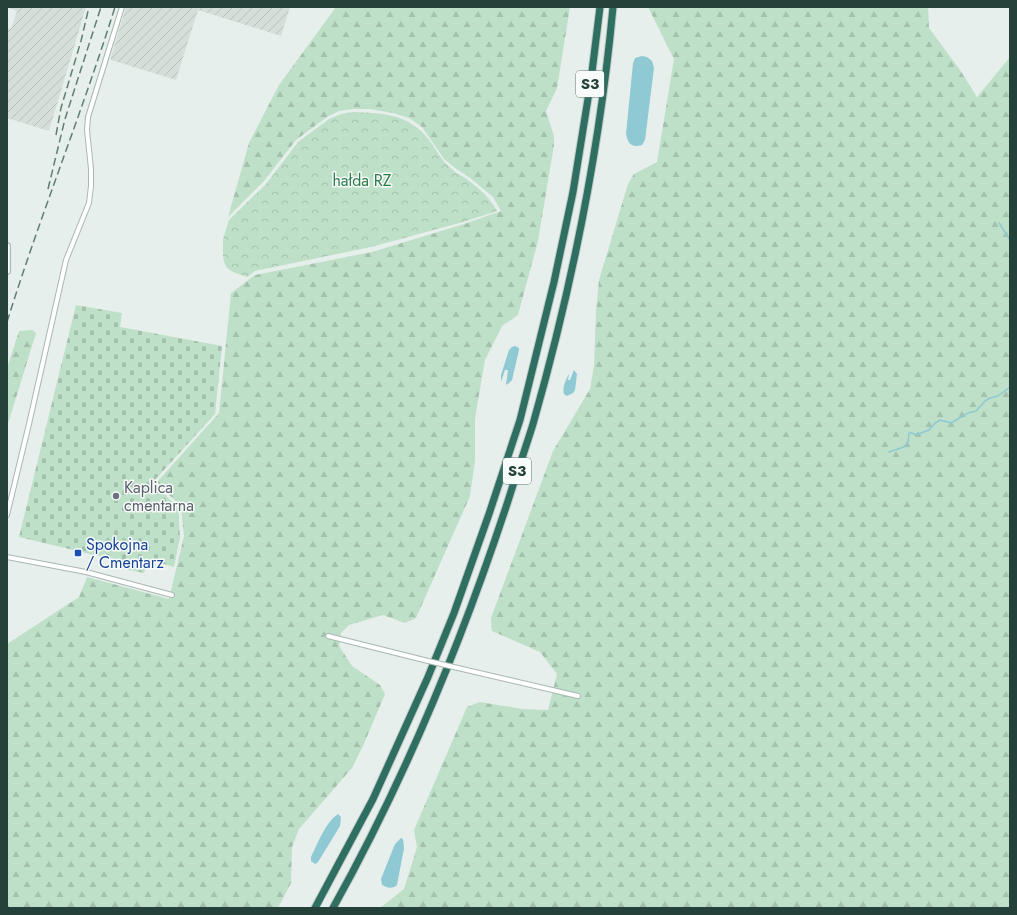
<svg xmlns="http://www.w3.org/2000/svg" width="1017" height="915" font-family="Jost,sans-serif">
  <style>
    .industrial { fill: url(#industrial-furrows) }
    .forest { fill: url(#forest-firs) }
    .cemetery { fill: url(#cemetery-stones) }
    .park { fill: url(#park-crowns) }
    .water { fill: #8ec9d4 }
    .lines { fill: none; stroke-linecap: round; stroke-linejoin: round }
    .stream { stroke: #8ec9d4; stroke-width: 1.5 }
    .street-casing { stroke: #a8b8b2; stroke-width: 6 }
    .secondary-casing { stroke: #a4bbb3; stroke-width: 8 }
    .highway-casing { stroke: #c2cac8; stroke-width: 9 }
    .street { stroke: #fff; stroke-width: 4 }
    .secondary { stroke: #fff; stroke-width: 5.5 }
    .highway { stroke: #2f6f62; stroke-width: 7 }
    .rail { stroke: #5f7d75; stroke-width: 1.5; stroke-dasharray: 8 4; stroke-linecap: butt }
    .street-bridge-casing { stroke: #a8b8b2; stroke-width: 6; stroke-linecap: butt }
    .street-bridge { stroke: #fff; stroke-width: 4 }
    .worship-dot { fill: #6b7280; stroke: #f7fbf9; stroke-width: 1.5 }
    .transit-dot { fill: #1a4fb4; stroke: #f7fbf9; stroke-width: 1.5 }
    .labels { text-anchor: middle; stroke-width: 3; stroke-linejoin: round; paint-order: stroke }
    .shield { fill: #f7fbf9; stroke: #637a73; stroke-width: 1 }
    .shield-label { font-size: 15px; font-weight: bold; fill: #24423a }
    .park-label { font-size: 16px; fill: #2d7a4b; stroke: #f7fbf9 }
    .worship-label { font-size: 16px; fill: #5b616d; stroke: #f7fbf9; text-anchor: start }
    .transit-label { font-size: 16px; fill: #164399; stroke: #f7fbf9; text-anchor: start }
  </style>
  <defs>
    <pattern id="industrial-furrows" width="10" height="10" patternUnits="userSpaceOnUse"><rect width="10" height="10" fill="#d4dfda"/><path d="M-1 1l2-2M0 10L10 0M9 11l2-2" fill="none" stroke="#b6c1bc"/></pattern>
    <pattern id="forest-firs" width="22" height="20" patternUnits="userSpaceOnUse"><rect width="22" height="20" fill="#bfe0c8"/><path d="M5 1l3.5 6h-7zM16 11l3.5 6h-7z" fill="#a4c1ad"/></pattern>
    <pattern id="cemetery-stones" width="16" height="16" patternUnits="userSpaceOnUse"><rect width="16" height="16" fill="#bfe0c8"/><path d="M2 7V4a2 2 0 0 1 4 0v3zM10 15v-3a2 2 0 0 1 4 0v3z" fill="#a4c1ad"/></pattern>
    <pattern id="park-crowns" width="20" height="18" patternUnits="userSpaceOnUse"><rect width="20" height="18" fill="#bfe0c8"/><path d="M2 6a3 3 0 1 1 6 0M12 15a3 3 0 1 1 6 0" fill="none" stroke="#a4c1ad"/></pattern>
  </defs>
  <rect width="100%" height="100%" fill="#e6efeb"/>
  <g class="industrial">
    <polygon points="7,7 86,7 49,131 7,118 7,28 11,29 17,11"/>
    <polygon points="126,7 290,7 281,36 198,10 176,80 111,60 111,57"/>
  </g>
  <g class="forest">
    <polygon points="336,7 570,7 557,88 546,111 554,136 554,145 538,241 518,315 502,326 485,360 475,418 475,461 470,496 416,618 405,623 383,615 349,625 341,633 339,646 352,666 380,685 385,694 363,746 352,768 299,829 292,847 291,883 278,908 9,908 7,904 7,644 79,597 87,577 169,599 184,536 181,507 157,482 219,413 231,293 255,275 372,252 464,224 501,211 493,197 470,178 455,168 444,159 422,127 409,118 393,113 370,109 353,109 339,111 327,117 296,140 264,181 228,217 249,143 279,85"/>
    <polygon points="648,7 928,7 929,28 960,70 977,97 1010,57 1010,908 380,908 404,889 417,847 414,830 467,707 480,702 523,709 548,710 557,674 540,652 492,631 491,618 553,451 590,389 594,366 596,312 599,280 628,184 634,174 657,162 674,59"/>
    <polygon points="32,330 36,333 7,427 7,368 19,331"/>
  </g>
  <polygon class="cemetery" points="76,305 122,313 120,327 222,346 215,414 153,482 178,508 180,537 174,567 148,559 144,573 110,566 111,559 19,537"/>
  <path class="park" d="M353,112C384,113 410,114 430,141C437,151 442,162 453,170C457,174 463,176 468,180C480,189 490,198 497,211L463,222L371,247L255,271L247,277L233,272L227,268L224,262L223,256V239L229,220L266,184L298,142L329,119L341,114Z"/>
  <g class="water">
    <path d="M642,56L647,57L652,61L654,68L645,140L642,145C632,148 628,144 626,134L633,63L635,58Z"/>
    <polygon points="515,346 519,348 519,350 512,380 509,383 506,385 508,370 505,370 501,382 501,375 509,350 512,347"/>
    <path d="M574,370L577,374L575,390L573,393L567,396L564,394C562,388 566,379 569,374L568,380H570Z"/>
    <path d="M338,814L341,817L340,826L318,862L315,864L311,861V857C318,843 325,823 338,814Z"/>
    <path d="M401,838L403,839L404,848L397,885C393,889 387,888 382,885L381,879L395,844Z"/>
  </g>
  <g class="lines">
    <g class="stream">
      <polyline points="999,223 1010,240"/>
      <polyline points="889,452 904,447 908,443 909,433 912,433 916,435 929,430 935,423 940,420 951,423 968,413 976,411 985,401 990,398 998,396 1010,387"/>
    </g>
    <defs>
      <g id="street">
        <polyline points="7,515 29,424 66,260 89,203 91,186 91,169 87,130 88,117 122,7"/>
        <polyline points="7,557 86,572 172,595"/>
        <polyline points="328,636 424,660"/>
        <polyline points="458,668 578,696"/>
      </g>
      <polyline id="secondary" points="7,246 7,271"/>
      <g id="highway">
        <polyline points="315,908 373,799 428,677 454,613 489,514 520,420 554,282 573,192 591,80 600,7"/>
        <path d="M333,908C405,779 462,641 508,501C516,475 525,450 533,424C572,287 600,148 613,7"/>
      </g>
    </defs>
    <use href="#street" class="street-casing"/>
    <use href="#secondary" class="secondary-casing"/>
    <use href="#highway" class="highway-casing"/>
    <use href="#street" class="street"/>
    <use href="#secondary" class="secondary"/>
    <use href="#highway" class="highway"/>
    <g class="rail">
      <polyline points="56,135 61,108 81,41 89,7"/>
      <polyline points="48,189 65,119 101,7"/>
      <path d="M7,322C40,216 82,113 115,7"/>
      <polyline points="7,906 9,908"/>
    </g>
    <defs>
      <polyline id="street-bridge" points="424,660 458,668"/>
    </defs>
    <use href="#street-bridge" class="street-bridge-casing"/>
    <use href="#street-bridge" class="street-bridge"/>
  </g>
  <circle class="worship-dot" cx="116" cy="496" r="4"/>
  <rect class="transit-dot" x="74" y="549" width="8" height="8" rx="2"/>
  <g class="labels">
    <g class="shield">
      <rect x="576" y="71" width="28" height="26" rx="3"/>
      <rect x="503" y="458" width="28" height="26" rx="3"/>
    </g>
    <g class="shield-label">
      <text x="590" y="89">S3</text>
      <text x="517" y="476">S3</text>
    </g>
    <g class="park-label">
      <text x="362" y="186">hałda RZ</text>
    </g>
    <g class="worship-label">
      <text x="124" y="493">Kaplica<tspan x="124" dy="18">cmentarna</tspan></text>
    </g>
    <g class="transit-label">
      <text x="86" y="550">Spokojna<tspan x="86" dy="18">/ Cmentarz</tspan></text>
    </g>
  </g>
  <rect width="1017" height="915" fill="none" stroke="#24423a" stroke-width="16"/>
</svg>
